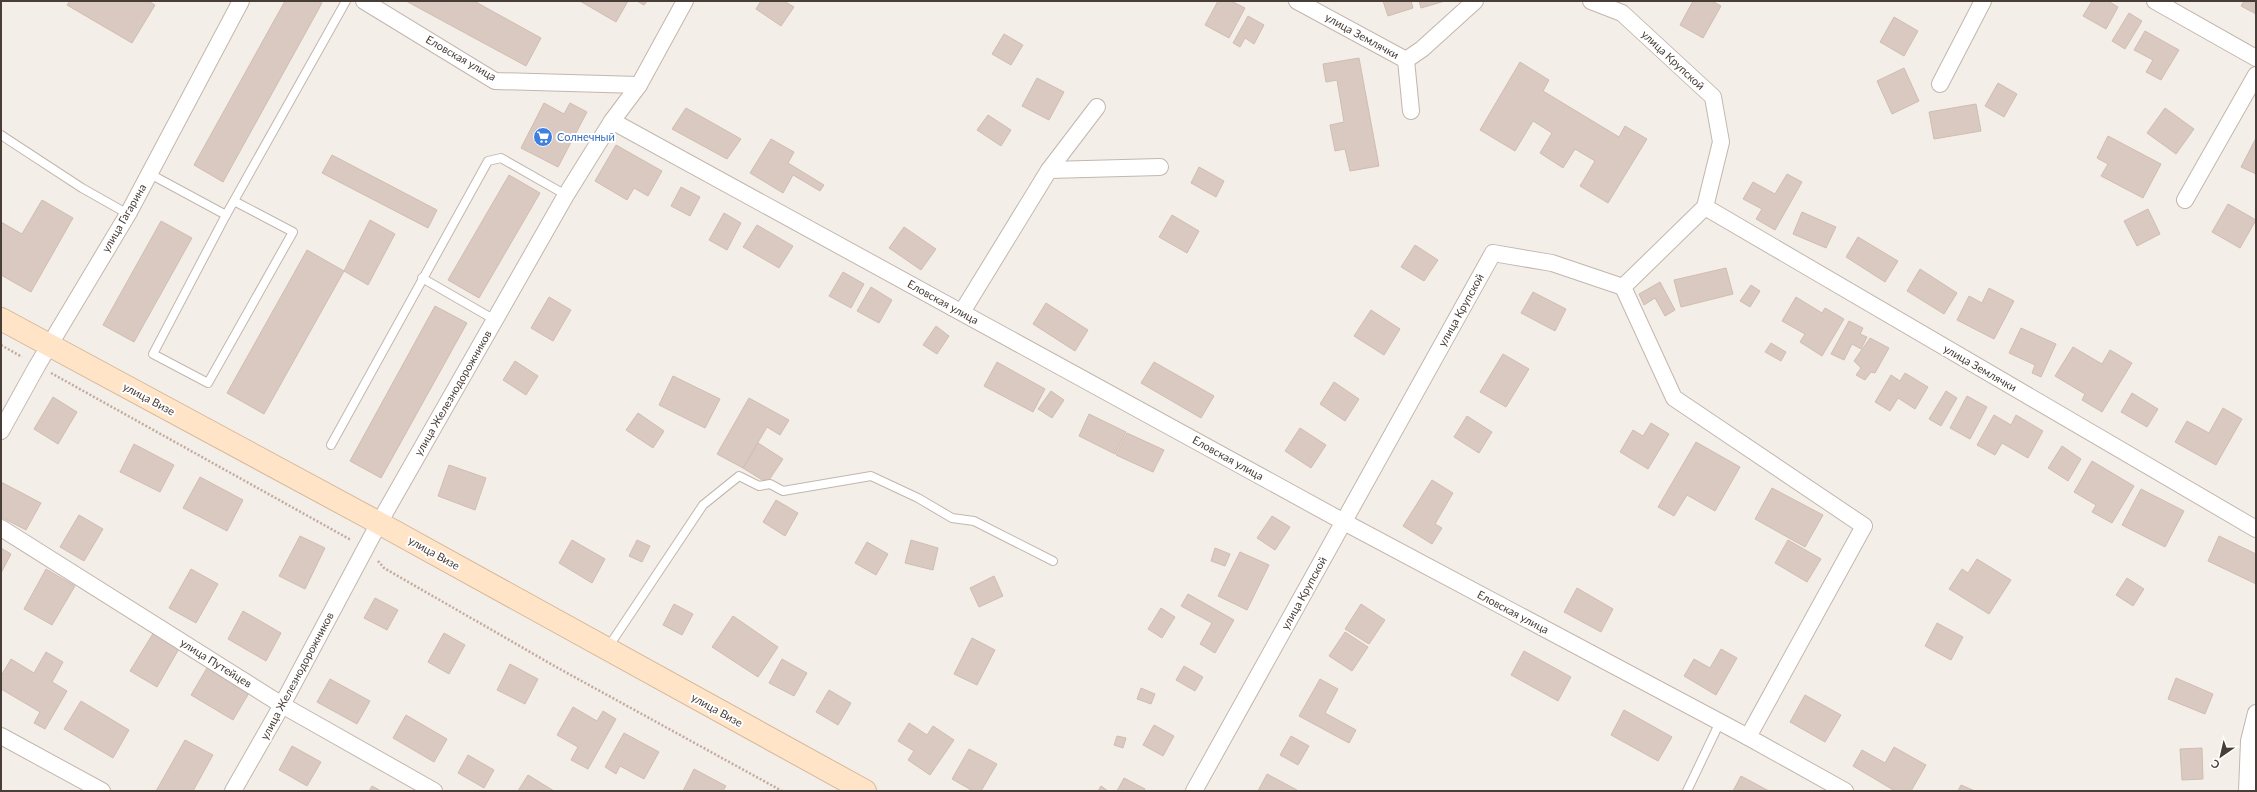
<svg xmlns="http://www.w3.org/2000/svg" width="2257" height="792" font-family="Lato,sans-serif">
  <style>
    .building { fill: #d9c9c0; stroke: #d1bdb1 }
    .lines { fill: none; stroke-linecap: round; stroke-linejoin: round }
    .lane-casing { stroke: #c3b6ad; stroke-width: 10 }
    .street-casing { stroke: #c3b6ad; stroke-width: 18 }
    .secondary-casing { stroke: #d7b89a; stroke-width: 24 }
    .path { stroke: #c2ab9c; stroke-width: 2.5; stroke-dasharray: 2 2; stroke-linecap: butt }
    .lane { stroke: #fff; stroke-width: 8 }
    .street { stroke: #fff; stroke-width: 16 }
    .secondary { stroke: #ffe4c7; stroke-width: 22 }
    .labels { text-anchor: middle; stroke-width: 4; stroke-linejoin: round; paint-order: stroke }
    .street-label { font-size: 11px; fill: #483d37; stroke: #fff }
    .shop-label { font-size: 11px; fill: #366cbe; stroke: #fff; text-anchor: start }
  </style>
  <rect width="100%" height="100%" fill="#f4eee8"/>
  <g class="building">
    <polygon points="70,1 148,1 155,5 132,43 67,5"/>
    <polygon points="285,1 318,1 322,3 223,182 194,165"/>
    <polygon points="406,1 474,1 541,38 526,66"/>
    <polygon points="580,1 628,1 616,22"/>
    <polygon points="637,1 647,1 644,5"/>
    <polygon points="761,1 784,1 794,7 781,26 756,9"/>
    <polygon points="1218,1 1231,1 1245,8 1229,38 1205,25"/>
    <polygon points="1383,1 1411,1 1413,8 1388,16"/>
    <polygon points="1419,1 1445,1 1421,8"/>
    <polygon points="1693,1 1712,1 1721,6 1703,38 1680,25"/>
    <polygon points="2092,1 2108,1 2118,7 2106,29 2083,16"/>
    <polygon points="2244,1 2256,1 2256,14 2241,6"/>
    <polygon points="2129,13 2142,21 2125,49 2112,41"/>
    <polygon points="1248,16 1264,25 1254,44 1245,38 1240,47 1233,43"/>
    <polygon points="1894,17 1918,31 1904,56 1880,42"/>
    <polygon points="2145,31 2179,50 2161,80 2146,72 2153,60 2134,50"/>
    <polygon points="1004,34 1023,45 1011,65 992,54"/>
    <polygon points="1359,58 1379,166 1350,171 1345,149 1335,151 1330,125 1344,122 1337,80 1326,82 1323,64"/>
    <polygon points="1520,62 1549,80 1543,91 1619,137 1625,126 1647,139 1608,203 1580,186 1595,161 1575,149 1563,168 1540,153 1552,133 1533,121 1515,151 1480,130"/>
    <polygon points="1904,68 1919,101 1892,114 1877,81"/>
    <polygon points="1037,78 1064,92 1049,120 1022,106"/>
    <polygon points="1998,83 2017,94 2004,117 1985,106"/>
    <polygon points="544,103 564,114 570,103 587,112 558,167 521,148"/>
    <polygon points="1976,104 1981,131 1934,139 1929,112"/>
    <polygon points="686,108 741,139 727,159 672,129"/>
    <polygon points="2165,108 2194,129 2176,154 2147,133"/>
    <polygon points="988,115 1011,130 1001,146 977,130"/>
    <polygon points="2108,136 2161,164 2143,198 2101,176 2108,164 2097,158"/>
    <polygon points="2256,138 2256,174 2241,167"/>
    <polygon points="771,139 794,152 788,163 824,185 820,191 793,175 783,193 750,173"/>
    <polygon points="616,145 662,171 648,196 634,188 627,200 595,181"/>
    <polygon points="332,155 437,210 428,228 322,173"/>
    <polygon points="1199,167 1224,181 1216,197 1191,183"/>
    <polygon points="1787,174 1802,182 1775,230 1756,219 1762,209 1743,199 1753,182 1775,194"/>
    <polygon points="509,175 540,193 479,298 448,280"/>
    <polygon points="681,187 700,197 690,216 671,206"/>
    <polygon points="42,200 73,218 31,292 1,275 1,222 22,234"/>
    <polygon points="2228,204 2256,220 2240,248 2212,232"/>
    <polygon points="2148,209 2160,234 2137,246 2124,221"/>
    <polygon points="1802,212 1836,227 1826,248 1793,234"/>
    <polygon points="724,213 741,223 727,250 709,240"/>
    <polygon points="1172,215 1199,231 1187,253 1159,237"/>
    <polygon points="370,220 395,234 368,285 344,271"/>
    <polygon points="161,221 192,238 134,342 103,325"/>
    <polygon points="757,225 793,246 779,268 743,247"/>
    <polygon points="904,227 936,249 921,270 889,248"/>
    <polygon points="1858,237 1898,261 1885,282 1846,257"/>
    <polygon points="1415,245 1438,260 1424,281 1401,267"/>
    <polygon points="307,250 344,271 264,414 227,393"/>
    <polygon points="1726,268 1733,294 1681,307 1674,280"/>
    <polygon points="1920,269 1957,293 1944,314 1907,291"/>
    <polygon points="843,272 864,284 851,308 829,296"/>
    <polygon points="1660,282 1675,310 1665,316 1655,298 1644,305 1639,294"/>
    <polygon points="1751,285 1760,291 1750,307 1740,301"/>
    <polygon points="871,287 892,300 879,323 857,311"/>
    <polygon points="1989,288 2014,301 1994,339 1957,320 1969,296 1982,303"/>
    <polygon points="1533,292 1566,309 1555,331 1521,313"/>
    <polygon points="549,297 571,310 553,341 531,328"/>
    <polygon points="1796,297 1822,313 1825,308 1844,319 1822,356 1800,342 1805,334 1782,321"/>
    <polygon points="1046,303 1088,330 1075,351 1033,324"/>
    <polygon points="435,306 467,323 381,478 350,461"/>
    <polygon points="1371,310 1400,329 1384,355 1354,336"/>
    <polygon points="1849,321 1863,328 1860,334 1867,337 1861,349 1852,344 1844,360 1831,354"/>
    <polygon points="936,326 949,336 937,354 923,345"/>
    <polygon points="2021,328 2056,344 2041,377 2032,373 2035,365 2009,353"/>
    <polygon points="1870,338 1889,348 1875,373 1871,372 1865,380 1856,375 1861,368 1854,361"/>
    <polygon points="1771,343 1786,352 1781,361 1765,352"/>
    <polygon points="2073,347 2102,364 2110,350 2132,363 2102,412 2082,400 2085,394 2055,376"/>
    <polygon points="1503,354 1529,369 1506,407 1480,392"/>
    <polygon points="515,361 538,376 526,395 503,380"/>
    <polygon points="997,362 1045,389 1033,412 984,386"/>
    <polygon points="1154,362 1214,396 1201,418 1141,383"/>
    <polygon points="1905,373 1928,387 1915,409 1898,398 1890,411 1875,402 1891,375 1900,381"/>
    <polygon points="673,376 720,399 705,428 659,405"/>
    <polygon points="1334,382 1359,399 1345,421 1320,404"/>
    <polygon points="1051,391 1064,400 1052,418 1038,409"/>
    <polygon points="1946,391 1957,398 1941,426 1929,419"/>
    <polygon points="2132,393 2158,409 2147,427 2121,412"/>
    <polygon points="1967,396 1987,407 1970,439 1950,428"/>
    <polygon points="53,397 77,412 58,444 34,429"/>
    <polygon points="749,398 789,420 780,435 767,427 743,468 717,454"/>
    <polygon points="2223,408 2242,419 2216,465 2175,442 2187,421 2209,433"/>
    <polygon points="638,413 664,431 653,448 626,430"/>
    <polygon points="1089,414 1126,432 1115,454 1079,436"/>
    <polygon points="1994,415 2011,425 2016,415 2043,431 2028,458 2002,443 1995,455 1977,445"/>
    <polygon points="1467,416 1492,432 1479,453 1454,437"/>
    <polygon points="1651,423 1669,434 1648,469 1620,452 1633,430 1643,436"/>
    <polygon points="1300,428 1326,445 1311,468 1285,451"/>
    <polygon points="1127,433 1164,450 1153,472 1116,455"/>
    <polygon points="1696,442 1740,467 1715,511 1687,495 1674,516 1658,507"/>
    <polygon points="758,443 783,459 767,483 743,468"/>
    <polygon points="134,444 174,465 160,492 120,472"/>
    <polygon points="2062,446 2081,459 2068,481 2048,468"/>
    <polygon points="2092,461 2134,486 2112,523 2092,512 2096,505 2074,492"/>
    <polygon points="449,465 486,478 475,510 438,496"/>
    <polygon points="200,477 243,500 227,531 183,508"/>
    <polygon points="1432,480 1453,493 1435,524 1442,528 1432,544 1403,526"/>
    <polygon points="1,482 41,503 26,530 1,517"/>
    <polygon points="1772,488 1823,515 1805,547 1755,519"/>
    <polygon points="2141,489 2184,511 2165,547 2122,525"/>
    <polygon points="776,500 798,513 785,536 763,522"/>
    <polygon points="79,515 103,529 84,561 60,547"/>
    <polygon points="1272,516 1290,527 1275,550 1257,538"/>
    <polygon points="300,536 325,548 305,589 279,576"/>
    <polygon points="2219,536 2256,554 2256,584 2208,561"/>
    <polygon points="572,540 605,559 592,583 559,563"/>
    <polygon points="637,540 650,546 642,562 629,556"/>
    <polygon points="911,540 938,548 933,570 905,563"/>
    <polygon points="1788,540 1821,559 1807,582 1775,563"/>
    <polygon points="867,542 888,554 876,575 855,563"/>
    <polygon points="1,548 11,554 1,573"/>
    <polygon points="1215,548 1230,554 1225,566 1211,561"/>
    <polygon points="1240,552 1269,565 1247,610 1218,596"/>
    <polygon points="1977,559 2011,580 1989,614 1949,589 1962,569 1968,573"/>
    <polygon points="46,569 75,586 52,625 24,609"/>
    <polygon points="191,569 218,584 196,623 169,608"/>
    <polygon points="994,576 1003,596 979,607 970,588"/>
    <polygon points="2127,578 2144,589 2133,606 2116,595"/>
    <polygon points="1577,588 1613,609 1601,632 1564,612"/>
    <polygon points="1188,594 1234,620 1215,653 1200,644 1212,623 1181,606"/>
    <polygon points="375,598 398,610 387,630 364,618"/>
    <polygon points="674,604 693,614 682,635 663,625"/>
    <polygon points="1361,604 1385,620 1369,644 1345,629"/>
    <polygon points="1161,608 1175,617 1162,638 1148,629"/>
    <polygon points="243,611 281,633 266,661 228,639"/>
    <polygon points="733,616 778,647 758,677 712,647"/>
    <polygon points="1937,623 1963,637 1951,660 1925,646"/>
    <polygon points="154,632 180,647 157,687 130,671"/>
    <polygon points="1345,632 1368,647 1352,671 1329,656"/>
    <polygon points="444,633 465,645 449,674 428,662"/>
    <polygon points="972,638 995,650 977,685 954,674"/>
    <polygon points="1721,649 1737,658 1716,695 1684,676 1694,659 1710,668"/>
    <polygon points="1524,651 1571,677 1558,701 1511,675"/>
    <polygon points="46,652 63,662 52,682 67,691 45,729 34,723 40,712 1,689 1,676 11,659 34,673"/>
    <polygon points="782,659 807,673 794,696 769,683"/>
    <polygon points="510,664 538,679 525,704 497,690"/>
    <polygon points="1184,666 1203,677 1195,691 1176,680"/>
    <polygon points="207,668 249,693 233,720 191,695"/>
    <polygon points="2176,678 2213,694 2205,714 2168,699"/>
    <polygon points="330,679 370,701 357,724 317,702"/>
    <polygon points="1320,679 1338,689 1325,713 1356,730 1349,743 1299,716"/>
    <polygon points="1141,688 1155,694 1151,704 1137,699"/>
    <polygon points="829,690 851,703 838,725 816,712"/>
    <polygon points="1805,695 1841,715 1825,742 1790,722"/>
    <polygon points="81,701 129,730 113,758 64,729"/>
    <polygon points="573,707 597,721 603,711 616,719 588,769 571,760 578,747 557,735"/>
    <polygon points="1624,710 1672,737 1658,761 1611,735"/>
    <polygon points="406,715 447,739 434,762 393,738"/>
    <polygon points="909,723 927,735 933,726 954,740 930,775 908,760 914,751 898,741"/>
    <polygon points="1154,725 1174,736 1163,756 1143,745"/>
    <polygon points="624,733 659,752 644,779 620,766 616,774 605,767"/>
    <polygon points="1117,736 1126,738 1123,748 1114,745"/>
    <polygon points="1291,736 1309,746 1298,765 1280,755"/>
    <polygon points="185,740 213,755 193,791 156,791"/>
    <polygon points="292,746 321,762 307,786 279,770"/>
    <polygon points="1894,747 1926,765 1911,791 1895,791 1853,766 1862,750 1885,763"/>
    <polygon points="2202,748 2203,779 2182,780 2180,749"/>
    <polygon points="969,749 997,764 981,791 973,791 952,779"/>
    <polygon points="468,755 494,770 484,788 458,773"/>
    <polygon points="694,769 726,786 723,791 683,791"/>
    <polygon points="1267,774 1297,790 1296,791 1258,791"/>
    <polygon points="528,775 554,791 518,791"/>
    <polygon points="1741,776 1769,791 1733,791"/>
    <polygon points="1124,778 1145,789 1144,791 1117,791"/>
    <polygon points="1961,785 1975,791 1958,791"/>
    <polygon points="372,786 381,791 369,791"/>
    <polygon points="1101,786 1108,791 1098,791"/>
  </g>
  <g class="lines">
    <defs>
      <g id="lane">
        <polyline points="1,135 82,188 128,214"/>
        <polyline points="150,174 226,215"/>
        <polyline points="234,201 293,232 208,383 153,354 226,215 346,1"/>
        <polyline points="422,278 495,320"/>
        <polyline points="331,445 488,161 501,158 566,195"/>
        <polyline points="607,649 703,505 739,476 759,486 770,484 783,491 871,476 918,498 952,518 974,521 1053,561"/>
        <polyline points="1687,791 1720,722"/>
      </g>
      <g id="street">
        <polyline points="364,1 495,81 639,85"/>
        <polyline points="1297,1 1406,60"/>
        <polyline points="2155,1 2256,58"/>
        <polyline points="1940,84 1983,1"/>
        <polyline points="1411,111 1406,60 1422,49 1475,1"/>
        <polyline points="612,121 1344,522 1748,737 1845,791"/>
        <polyline points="1049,170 1097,107"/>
        <polyline points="2185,200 2256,75"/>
        <polyline points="1705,207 2256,529"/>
        <polyline points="1623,287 1674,398 1864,526 1748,737"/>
        <polyline points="962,312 1049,170 1160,167"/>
        <polyline points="1,431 37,366 128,214 241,1"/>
        <polyline points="1,528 282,705 434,791"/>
        <polyline points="1,736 102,791"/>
        <polyline points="233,791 282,705 379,523 566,195 612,121 639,85 685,1"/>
        <polyline points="1194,791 1493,253 1552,263 1623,287 1705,207 1721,142 1713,97 1622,13 1591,1"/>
        <polyline points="2247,791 2249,741 2256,713"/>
      </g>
      <polyline id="secondary" points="1,319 379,523 865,791"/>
    </defs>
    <use href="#lane" class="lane-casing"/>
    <use href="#street" class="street-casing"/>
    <use href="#secondary" class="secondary-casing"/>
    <g class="path">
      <polyline points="1,345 22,357"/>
      <polyline points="51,373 351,540"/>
      <polyline points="378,561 384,568 558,668 782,791"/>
    </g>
    <use href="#lane" class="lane"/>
    <use href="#street" class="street"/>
    <use href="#secondary" class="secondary"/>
  </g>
  <defs>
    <symbol id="supermarket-disc" viewBox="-11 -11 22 22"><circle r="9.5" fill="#3f7fe0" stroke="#fff"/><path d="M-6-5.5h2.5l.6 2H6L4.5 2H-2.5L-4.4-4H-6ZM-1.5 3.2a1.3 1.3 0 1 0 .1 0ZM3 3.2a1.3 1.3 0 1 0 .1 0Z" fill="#fff"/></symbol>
  </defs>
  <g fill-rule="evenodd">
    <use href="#supermarket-disc" x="532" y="126" width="22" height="22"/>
  </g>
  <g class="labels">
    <g class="street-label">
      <text transform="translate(1362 36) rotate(29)" y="4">улица Землячки</text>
      <text transform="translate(461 58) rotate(30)" y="4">Еловская улица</text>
      <text transform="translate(1673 60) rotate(43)" y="4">улица Крупской</text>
      <text transform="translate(124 218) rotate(-60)" y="4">улица Гагарина</text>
      <text transform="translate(943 302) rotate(29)" y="4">Еловская улица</text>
      <text transform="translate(1461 310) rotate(-61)" y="4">улица Крупской</text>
      <text transform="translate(1980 368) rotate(30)" y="4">улица Землячки</text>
      <text transform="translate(453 393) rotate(-60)" y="4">улица Железнодорожников</text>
      <text transform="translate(149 399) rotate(28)" y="4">улица Визе</text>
      <text transform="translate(1228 458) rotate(29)" y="4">Еловская улица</text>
      <text transform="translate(434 553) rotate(29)" y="4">улица Визе</text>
      <text transform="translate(1304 593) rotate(-61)" y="4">улица Крупской</text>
      <text transform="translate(1513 612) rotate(28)" y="4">Еловская улица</text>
      <text transform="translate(216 663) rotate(32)" y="4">улица Путейцев</text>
      <text transform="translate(297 676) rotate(-62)" y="4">улица Железнодорожников</text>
      <text transform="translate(717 710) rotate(29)" y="4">улица Визе</text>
    </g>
    <g class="shop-label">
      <text x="557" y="141">Солнечный</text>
    </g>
  </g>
  <rect width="2257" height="792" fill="none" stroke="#483d37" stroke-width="4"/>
  <g transform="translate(2221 756) rotate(214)" stroke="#ffffff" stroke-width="3" paint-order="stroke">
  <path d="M0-3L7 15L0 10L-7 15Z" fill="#483d37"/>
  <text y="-6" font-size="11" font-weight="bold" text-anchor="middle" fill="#483d37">С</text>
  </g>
</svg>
